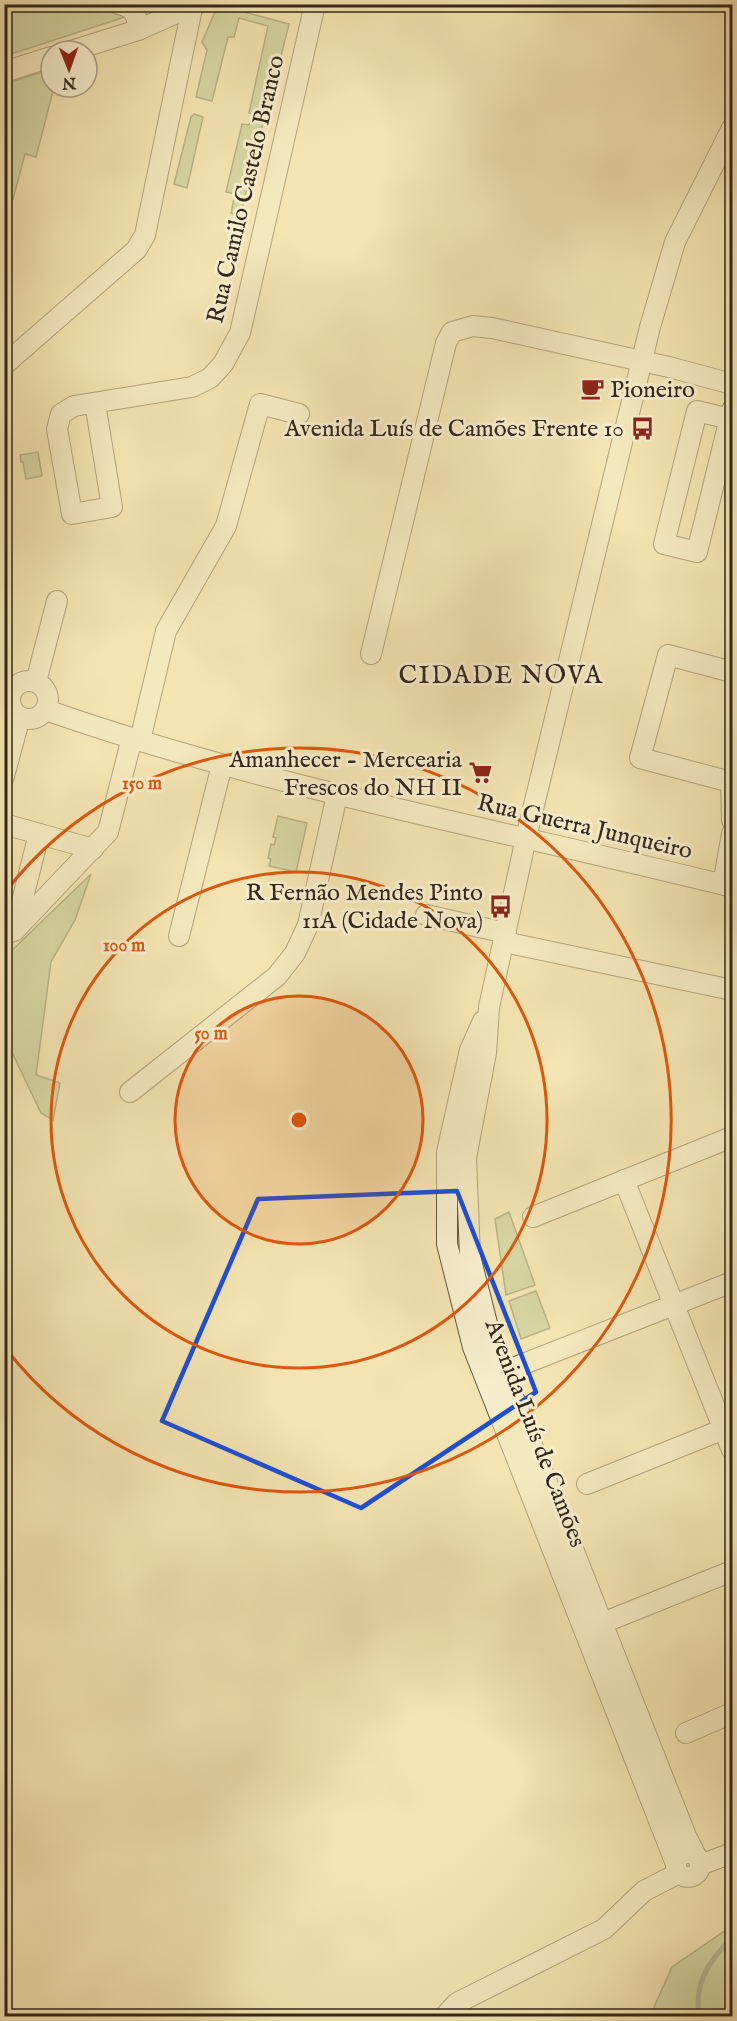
<svg xmlns="http://www.w3.org/2000/svg" width="737" height="2021" font-family="'IM FELL English',serif">
  <style>
    .green { fill: #b5c590; stroke: #747656; stroke-width: 1.5 }
    .lines { fill: none; stroke-linecap: round; stroke-linejoin: round }
    .stream { stroke: #748078; stroke-width: 5 }
    .minor-casing { stroke: #645642; stroke-width: 22 }
    .minor { stroke: #f7edcc; stroke-width: 20 }
    .marked { fill: none; stroke: #1d4ed8; stroke-width: 4.5; stroke-linejoin: round }
    .ring { fill: none; stroke: #df560d; stroke-width: 3 }
    .labels { text-anchor: middle; stroke-width: 6; stroke-linejoin: round; paint-order: stroke }
    .street-label { font-size: 24px; fill: #34261d; stroke: #f7edcc }
    .poi-label { font-size: 24px; fill: #34261d; stroke: #f7edcc; text-anchor: end }
    .neighbourhood-label { font-size: 26px; letter-spacing: 1.5px; fill: #34261d; stroke: #f7edcc }
    .centre { fill: #df560d; stroke: #f7edcc; stroke-width: 3 }
    .ring-label { font-size: 18px; text-anchor: middle; font-weight: bold; fill: #df560d; stroke: #f7edcc; stroke-width: 6; stroke-linejoin: round; paint-order: stroke }
  </style>
  <rect width="100%" height="100%" fill="#f3e4b1"/>
  <filter id="stains"><feTurbulence type="fractalNoise" baseFrequency=".00333" numOctaves="4"/><feColorMatrix values="0 0 0 0 .2 0 0 0 0 .09 0 0 0 0 .02 0 0 0 .5 -.17"/></filter>
  <radialGradient id="worn" r=".72"><stop offset=".6" stop-color="#630" stop-opacity="0"/><stop offset="1" stop-color="#630" stop-opacity=".3"/></radialGradient>
  <g class="green">
    <polygon points="55,4 108,7 125,17 5,56 4,5"/>
    <polygon points="218,5 289,24 266,117 249,113 268,26 239,18 234,37 228,37 212,101 196,97 207,50 202,42"/>
    <polygon points="51,69 51,87 58,87 57,91 53,91 36,157 25,154 13,199 5,197 5,84"/>
    <polygon points="194,114 203,117 187,188 174,184 191,117"/>
    <polygon points="251,120 263,123 234,242 229,241 235,215 231,213 235,194 226,192 242,124 249,125"/>
    <polygon points="38,452 42,476 26,479 23,462 21,462 20,455"/>
    <polygon points="278,816 307,823 296,872 269,866 271,859 268,858 271,844 274,845 276,838 273,837"/>
    <polygon points="91,874 75,920 51,962 36,1075 60,1083 53,1120 41,1113 9,1046 5,1019 5,957"/>
    <polygon points="509,1212 535,1285 506,1295 495,1219"/>
    <polygon points="536,1291 550,1328 521,1339 509,1301"/>
    <polygon points="732,1926 732,2016 650,2016 672,1967"/>
  </g>
  <g class="lines">
    <path class="stream" d="M699,2016C694,1985 709,1959 732,1939"/>
    <defs>
      <g id="minor">
        <path d="M118,4C133,7 138,14 138,30"/>
        <polyline points="71,51 138,30 197,4"/>
        <polyline points="4,72 51,57"/>
        <polyline points="4,365 136,250 145,235 192,8"/>
        <polyline points="95,403 112,507 72,514 57,429 61,414 74,406 192,387 210,378 223,364 240,333 315,4"/>
        <polyline points="730,419 697,411 664,544 697,552 732,410"/>
        <polyline points="371,654 446,343 452,332 473,326 492,328 669,367 732,384"/>
        <circle cx="29" cy="700" r="19"/>
        <polyline points="36,682 57,601"/>
        <path d="M46,710C269,788 503,830 732,887"/>
        <polyline points="140,740 166,631 226,526 260,404 299,414"/>
        <polyline points="4,776 20,717"/>
        <polyline points="732,779 731,782 732,820"/>
        <polyline points="731,782 640,758 668,655 732,672"/>
        <polyline points="4,824 93,849"/>
        <polyline points="723,884 732,834"/>
        <polyline points="426,915 506,933"/>
        <polyline points="15,929 39,834"/>
        <polyline points="4,934 14,931 108,832 132,738"/>
        <polyline points="179,936 222,765"/>
        <polyline points="504,942 732,990"/>
        <polyline points="483,1021 470,1050 447,1152 447,1244 473,1347 676,1864"/>
        <polyline points="130,1092 277,976 295,953 308,925 337,795"/>
        <polyline points="624,1180 732,1450"/>
        <polyline points="533,1217 732,1137"/>
        <polyline points="493,1376 732,1282"/>
        <polyline points="587,1484 724,1429"/>
        <polyline points="590,1628 732,1571"/>
        <polyline points="686,1733 732,1713"/>
        <circle cx="688" cy="1865" r="12"/>
        <polyline points="696,1856 686,1836 492,1343 470,1256 466,1158 486,1053 489,1007 526,838 650,327 675,242 732,128"/>
        <polyline points="700,1865 732,1853"/>
        <polyline points="445,2016 457,2003 604,1929 644,1891 679,1873"/>
      </g>
    </defs>
    <use href="#minor" class="minor-casing"/>
    <use href="#minor" class="minor"/>
  </g>
  <path d="M0 0H737V2021H0ZM457,1191L536,1392L361,1508L162,1421L258,1199Z" fill="#f3e4b1" fill-opacity=".55" fill-rule="evenodd"/>
  <path class="marked" d="M457,1191L536,1392L361,1508L162,1421L258,1199Z"/>
  <circle cx="299" cy="1120" r="124" fill="#df560d" fill-opacity=".12"/>
  <g class="ring">
    <circle cx="299" cy="1120" r="124"/>
    <circle cx="299" cy="1120" r="248"/>
    <path d="M6 891A372 372 0 1 1 6 1349"/>
  </g>
  <defs>
    <symbol id="cafe-bare" viewBox="-9 -9 18 18"><path d="M-5.5-4.5H6V0H3Q3 3.5 0 3.5H-2.5Q-5.5 3.5-5.5 0ZM3-3.2v2h1.7v-2ZM-6 4.5H4V6H-6Z" fill="#8f2418" stroke="#f7edcc" stroke-width="2.5" paint-order="stroke"/></symbol>
    <symbol id="bus-bare" viewBox="-9 -9 18 18"><path d="M-5-6H5V4H4V6H2V4H-2V6H-4V4H-5ZM-3.5-4V0h7V-4ZM-3.5 1.2v1.5H-2V1.2ZM2 1.2v1.5H3.5V1.2Z" fill="#8f2418" stroke="#f7edcc" stroke-width="2.5" paint-order="stroke"/></symbol>
    <symbol id="supermarket-bare" viewBox="-9 -9 18 18"><path d="M-6-5.5h2.5l.6 2H6L4.5 2H-2.5L-4.4-4H-6ZM-1.5 3.2a1.3 1.3 0 1 0 .1 0ZM3 3.2a1.3 1.3 0 1 0 .1 0Z" fill="#8f2418" stroke="#f7edcc" stroke-width="2.5" paint-order="stroke"/></symbol>
  </defs>
  <g fill-rule="evenodd">
    <use href="#cafe-bare" x="576" y="372" width="33" height="33"/>
    <use href="#bus-bare" x="626" y="412" width="33" height="33"/>
    <use href="#supermarket-bare" x="464" y="756" width="33" height="33"/>
    <use href="#bus-bare" x="484" y="890" width="33" height="33"/>
  </g>
  <g class="labels">
    <g class="street-label">
      <text transform="translate(245 189) rotate(-77)" y="8">Rua Camilo Castelo Branco</text>
      <text transform="translate(585 826) rotate(13)" y="8">Rua Guerra Junqueiro</text>
      <text transform="translate(536 1433) rotate(69)" y="8">Avenida Luís de Camões</text>
    </g>
    <g class="poi-label">
      <text x="610" y="397" text-anchor="start">Pioneiro</text>
      <text x="624" y="436">Avenida Luís de Camões Frente 10</text>
      <text x="462" y="767">Amanhecer - Mercearia<tspan x="462" dy="28">Frescos do NH II</tspan></text>
      <text x="483" y="900">R Fernão Mendes Pinto<tspan x="483" dy="28">11A (Cidade Nova)</tspan></text>
    </g>
    <g class="neighbourhood-label">
      <text x="501" y="683">CIDADE NOVA</text>
    </g>
  </g>
  <circle cx="299" cy="1120" r="9" class="centre"/>
  <g class="ring-label">
    <text x="142" y="789">150 m</text>
    <text x="124" y="951">100 m</text>
    <text x="211" y="1039">50 m</text>
  </g>
  <rect width="737" height="2021" fill="none" stroke="#f3e4b1" stroke-width="24"/>
  <rect x="6" y="6" width="725" height="2009" fill="none" stroke="#34261d" stroke-width="3"/>
  <rect x="12" y="12" width="713" height="1997" fill="none" stroke="#34261d" stroke-width="1.5"/>
  <g transform="translate(69 69) rotate(179)"><circle r="28" fill="#f7edcc" stroke="#a99d86" stroke-width="1.5"/>
  <path d="M0-4.5L10 22L0 15L-10 22Z" fill="#8f2418"/>
  <text y="-9" font-size="16" font-weight="bold" text-anchor="middle" fill="#34261d">N</text>
  </g>
  <rect width="100%" height="100%" filter="url(#stains)"/>
  <rect width="100%" height="100%" fill="url(#worn)"/>
</svg>
